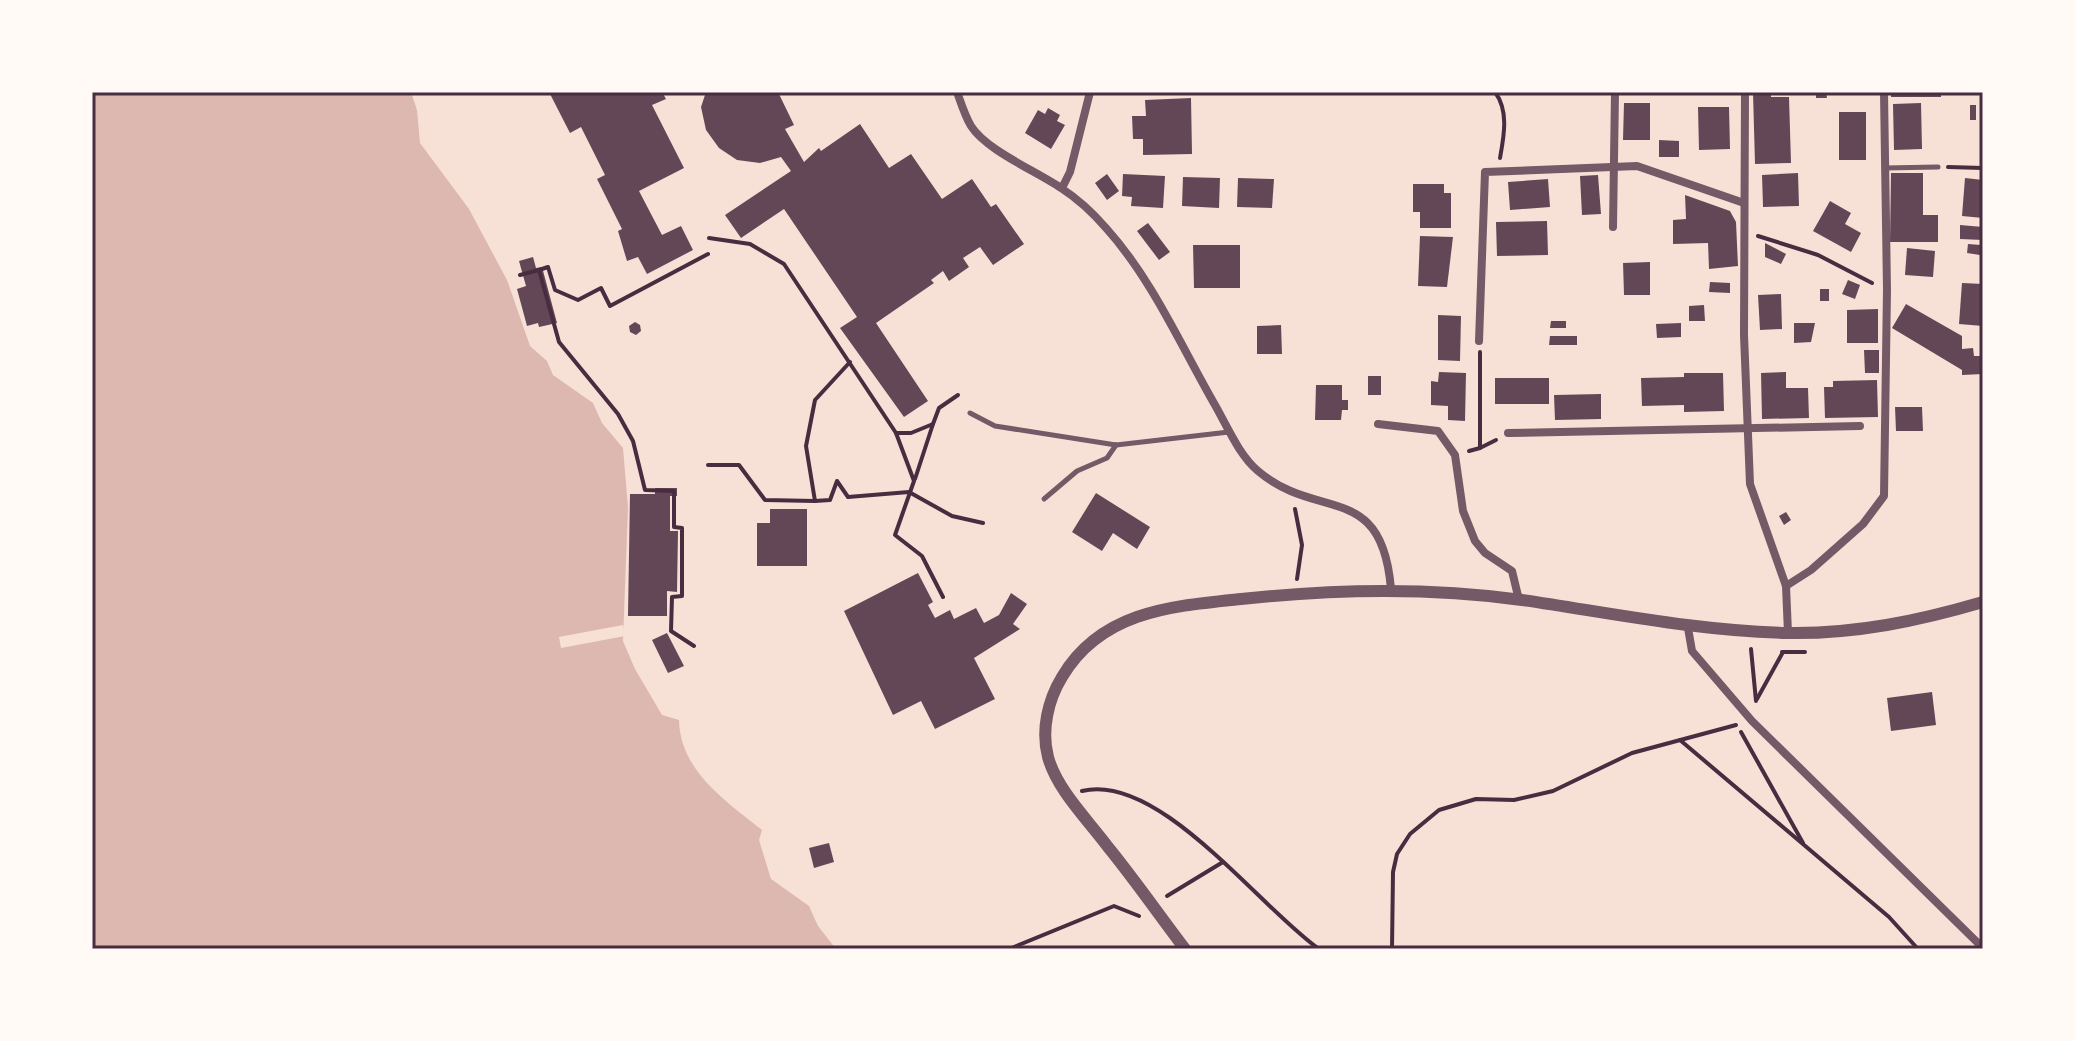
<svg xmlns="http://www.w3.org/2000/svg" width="2075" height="1041" font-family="Poppins,sans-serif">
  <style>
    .water { fill: #dcb8b0 }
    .pier { fill: #f7e1d7 }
    .building { fill: #644757 }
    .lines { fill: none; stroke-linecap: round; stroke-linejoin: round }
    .path { stroke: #4a2c40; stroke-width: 4 }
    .service { stroke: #755966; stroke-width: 5 }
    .minor { stroke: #755966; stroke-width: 8 }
    .tertiary { stroke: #755966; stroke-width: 12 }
    .neatline { fill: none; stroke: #4a2c40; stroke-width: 3 }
  </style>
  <rect width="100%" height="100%" fill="#f7e1d7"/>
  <path class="water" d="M92,92H411L417,110L420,143L469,209L507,280L530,346L547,361L553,375L593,403L602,423L623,448L628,507L623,641L635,669L662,715L679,720C680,771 726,801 762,830L759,840L771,879L809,906L818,926L836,949H92Z"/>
  <polygon class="pier" points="623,625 625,636 561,648 559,637"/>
  <g class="building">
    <polygon points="549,92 662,92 666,99 652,105 684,168 639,191 662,235 681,226 693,250 647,274 638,257 627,261 618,231 622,229 597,179 605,175 581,127 570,133"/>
    <polygon points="706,92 778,92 794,125 785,129 804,162 819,148 821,151 860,124 889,168 911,154 942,199 972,179 991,207 996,204 1024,244 993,265 980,247 963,258 969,267 949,281 943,271 931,280 934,283 876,323 928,401 904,417 840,328 857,317 784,209 741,238 725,215 791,171 781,157 760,163 737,160 719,148 706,130 701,107"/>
    <polygon points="1753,92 1771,92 1771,97 1789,97 1791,163 1755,164"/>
    <polygon points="1816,92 1826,92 1827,98 1816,98"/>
    <rect x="1891" y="92" width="50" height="5"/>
    <polygon points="1191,98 1192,154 1143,155 1143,139 1133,139 1132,116 1146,116 1145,100"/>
    <polygon points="1624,103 1650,103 1650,140 1623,140"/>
    <polygon points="1921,103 1922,149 1894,150 1893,104"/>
    <rect x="1970" y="105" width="6" height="15"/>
    <polygon points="1698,107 1729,107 1730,149 1699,150"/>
    <polygon points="1048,108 1060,115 1057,121 1065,125 1051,149 1025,133 1038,110 1045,114"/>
    <rect x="1839" y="112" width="27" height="48"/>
    <polygon points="1659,140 1679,141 1679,157 1659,157"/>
    <polygon points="1798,173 1799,206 1763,207 1762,175"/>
    <polygon points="1891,173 1923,173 1923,215 1938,215 1938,242 1890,242"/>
    <polygon points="1107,174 1119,191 1107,200 1095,183"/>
    <polygon points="1123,174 1165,176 1163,208 1131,206 1132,197 1122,196"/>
    <polygon points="1598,175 1601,214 1582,215 1580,176"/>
    <polygon points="1183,177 1220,178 1219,208 1182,206"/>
    <polygon points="1238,178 1274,179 1272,208 1237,207"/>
    <polygon points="1965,178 1983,180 1983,218 1962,216"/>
    <polygon points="1548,179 1550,207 1510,210 1508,182"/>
    <polygon points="1413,184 1444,184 1444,193 1451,193 1451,228 1420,228 1420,212 1413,212"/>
    <polygon points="1685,195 1730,211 1736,222 1738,266 1709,269 1708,243 1673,244 1673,220 1686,219"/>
    <polygon points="1830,201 1851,213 1845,224 1861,233 1851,252 1813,231"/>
    <polygon points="1547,221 1548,255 1497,256 1496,222"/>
    <polygon points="1148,223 1170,252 1159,260 1137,231"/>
    <polygon points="1960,225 1983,227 1983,240 1960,239"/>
    <polygon points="1420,236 1453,237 1447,287 1418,286"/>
    <polygon points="1765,243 1786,254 1781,264 1765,257"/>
    <polygon points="1968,244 1981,245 1980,255 1967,253"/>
    <polygon points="1193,245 1240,245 1240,288 1194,288"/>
    <polygon points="1907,248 1935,251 1933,277 1905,275"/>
    <polygon points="533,257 536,268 542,267 557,323 539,327 538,323 527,326 517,289 526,286 519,261"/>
    <polygon points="1650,262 1650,295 1624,295 1623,263"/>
    <polygon points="1848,280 1860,285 1855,299 1842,294"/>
    <polygon points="1710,282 1730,283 1730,293 1709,292"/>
    <polygon points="1962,283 1983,284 1983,326 1959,324"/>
    <rect x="1820" y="289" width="9" height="12"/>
    <polygon points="1781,294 1782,329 1760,330 1758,295"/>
    <polygon points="1906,304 1962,336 1962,349 1973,348 1974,356 1982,356 1983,374 1962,375 1962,370 1892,328"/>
    <polygon points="1704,305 1705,321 1689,321 1689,306"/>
    <polygon points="1878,309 1878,343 1847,343 1847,310"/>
    <polygon points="1438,315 1461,316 1460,361 1438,360"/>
    <polygon points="1551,321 1566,321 1566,328 1550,328"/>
    <polygon points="635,322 640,325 641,331 636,335 630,332 629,326"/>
    <polygon points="1681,323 1681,337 1657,338 1656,324"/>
    <polygon points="1794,323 1815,323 1811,342 1794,343"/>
    <polygon points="1281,325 1282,354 1257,354 1257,326"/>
    <polygon points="1550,336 1577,336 1577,345 1549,345"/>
    <polygon points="1864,350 1879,350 1879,373 1865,373"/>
    <polygon points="1439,372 1466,373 1465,421 1448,420 1448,406 1431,405 1431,381 1438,382"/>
    <polygon points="1786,372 1786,388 1808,388 1809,418 1762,419 1761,373"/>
    <polygon points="1684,373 1723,373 1724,411 1684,412 1684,405 1642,406 1641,378 1684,377"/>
    <rect x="1368" y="376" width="13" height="19"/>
    <rect x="1495" y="378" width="54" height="26"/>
    <polygon points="1877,380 1878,417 1825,418 1824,387 1833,387 1833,381"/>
    <polygon points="1316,385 1342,385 1342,400 1348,400 1348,410 1342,410 1341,420 1315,420"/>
    <polygon points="1601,394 1601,419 1555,420 1554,395"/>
    <polygon points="1895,407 1922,407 1923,431 1896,431"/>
    <polygon points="655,488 677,488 677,496 670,496 670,531 678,531 677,592 667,591 667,616 628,616 630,494 655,494"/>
    <polygon points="1096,493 1150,527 1137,549 1113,533 1102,551 1072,532"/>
    <polygon points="770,509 807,509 807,566 757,566 757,523 770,523"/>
    <polygon points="1786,512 1791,520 1784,525 1779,516"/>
    <polygon points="918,573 933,602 928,605 935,618 950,610 954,619 976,608 984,623 999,615 1011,593 1027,604 1013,624 1020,629 974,658 995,699 935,729 921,701 893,715 844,611"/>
    <polygon points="667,633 684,666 668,673 652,640"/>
    <polygon points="1932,692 1936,725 1891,731 1887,698"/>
    <polygon points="829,843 834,862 814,868 809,848"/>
  </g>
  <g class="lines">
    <g class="path">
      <path d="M1495,92C1509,111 1504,136 1500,158"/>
      <polyline points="1948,167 1983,168"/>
      <polyline points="1758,236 1818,255 1872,283"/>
      <polyline points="709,238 750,244 784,264 896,433 914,481 895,535 922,556 943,597"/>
      <polyline points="539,270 548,267 555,290 578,300 601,288 610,306 708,254"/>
      <polyline points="520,275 539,270 559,342 618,414 633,441 645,490 674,491 674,527 682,528 682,596 672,597 671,631 694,646"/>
      <polyline points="896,433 911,433 933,424 939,408 958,395"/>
      <polyline points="1480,448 1496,440"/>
      <polyline points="1469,451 1480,448 1480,352"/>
      <polyline points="708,465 739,465 765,500 815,501 806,446 815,400 850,362"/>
      <polyline points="915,479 933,424"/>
      <polyline points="815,501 830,500 837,481 848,497 909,492 952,516 983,523"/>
      <polyline points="1295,509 1302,545 1297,579"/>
      <polyline points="1751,649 1756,701"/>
      <polyline points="1782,652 1805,652"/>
      <polyline points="1757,699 1783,652"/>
      <polyline points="1741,732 1803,843"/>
      <polyline points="1680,740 1889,917 1918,949"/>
      <path d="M1082,791C1159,772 1259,907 1319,949"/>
      <polyline points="1167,896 1223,862"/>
      <polyline points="1009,949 1114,906 1139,916"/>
      <polyline points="1392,949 1393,872 1397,854 1410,834 1439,810 1476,799 1514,800 1553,791 1632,753 1736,725"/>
    </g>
    <g class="service">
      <polyline points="1884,168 1938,167"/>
      <polyline points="970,413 995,426 1116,445 1229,432"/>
      <polyline points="1044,499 1077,471 1107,458 1116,445"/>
    </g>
    <g class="minor">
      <path d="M957,92C961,103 965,116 971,126C986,150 1036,171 1061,188C1078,199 1093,213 1106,228C1152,279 1181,346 1215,405C1227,426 1239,455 1258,471C1318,522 1382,480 1391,589"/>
      <polyline points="1745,92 1744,335 1750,484 1786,586 1788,633"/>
      <polyline points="1062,188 1070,172 1090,92"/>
      <polyline points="1613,227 1615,92"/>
      <polyline points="1479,341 1485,172 1637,166 1744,203"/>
      <polyline points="1378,424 1438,431 1455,455 1463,511 1475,541 1485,553 1512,571 1519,600"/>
      <polyline points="1508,433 1860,426"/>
      <polyline points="1786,586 1811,570 1863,524 1884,496 1887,290 1884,92"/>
      <polyline points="1688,628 1692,651 1752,721 1983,948"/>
    </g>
    <path class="tertiary" d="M1185,949C1159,915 1135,880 1108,847C1088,820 1057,790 1048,757C1041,730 1048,700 1062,677C1101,611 1172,606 1241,599C1335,589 1428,587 1522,600C1611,613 1697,631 1788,633C1856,634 1918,621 1983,602"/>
  </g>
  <rect width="2075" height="1041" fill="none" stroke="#fffaf5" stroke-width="188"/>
  <rect x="94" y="94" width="1887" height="853" class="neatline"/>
</svg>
